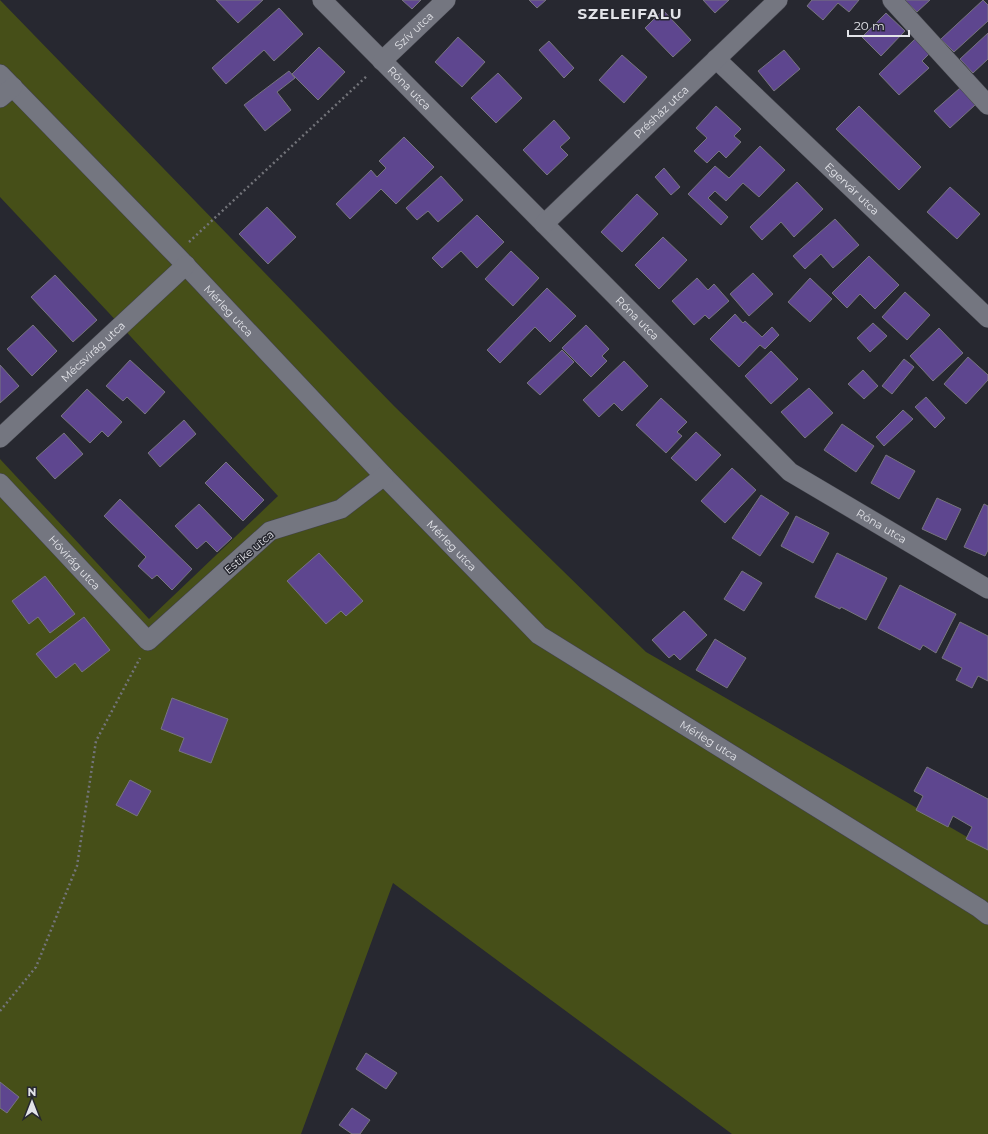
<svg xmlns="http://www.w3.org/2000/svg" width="988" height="1134" font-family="Montserrat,sans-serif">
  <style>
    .green { fill: #464f18 }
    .building { fill: #5e468f; stroke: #77757e }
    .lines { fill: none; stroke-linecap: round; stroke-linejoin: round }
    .street-casing { stroke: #42434a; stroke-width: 20 }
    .path { stroke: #73747a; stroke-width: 2.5; stroke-dasharray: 2 3; stroke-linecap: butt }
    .street { stroke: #747680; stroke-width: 19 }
    .labels { text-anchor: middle; stroke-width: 3; stroke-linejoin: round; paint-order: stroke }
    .street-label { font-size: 11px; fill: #e2e3e8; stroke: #272830 }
    .district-label { font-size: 15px; font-weight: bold; letter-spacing: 1px; fill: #e2e3e8; stroke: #272830 }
  </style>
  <rect width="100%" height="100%" fill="#272830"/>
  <polygon class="green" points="0,0 394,406 646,652 988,849 988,1134 732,1134 393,883 301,1134 0,1134 0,459 149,619 278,496 108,312 0,197"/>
  <g class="building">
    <polygon points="216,0 263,0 238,23"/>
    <polygon points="402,0 421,0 412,9"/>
    <polygon points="529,0 546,0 537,8"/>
    <polygon points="703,0 729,0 715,13"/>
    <polygon points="812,0 859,0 849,12 838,3 823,20 807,6"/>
    <polygon points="905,0 930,0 917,12"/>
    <polygon points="983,0 988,5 988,21 954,52 941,39"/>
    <polygon points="279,8 303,34 274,61 264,50 226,84 212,68"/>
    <polygon points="663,10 691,40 673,57 645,28"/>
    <polygon points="886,13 905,31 881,56 862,37"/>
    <polygon points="988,33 988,59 973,73 960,59"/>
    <polygon points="458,37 485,62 462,87 435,62"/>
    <polygon points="915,39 929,54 922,61 929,68 899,95 879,74"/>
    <polygon points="549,41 574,68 564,78 539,50"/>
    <polygon points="319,47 345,72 318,100 292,74"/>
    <polygon points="784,50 800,69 774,91 758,71"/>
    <polygon points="622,55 647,77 624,103 599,80"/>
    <polygon points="289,71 295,78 277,92 291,110 265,131 244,105"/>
    <polygon points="498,73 522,98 496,123 471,98"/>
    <polygon points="960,88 975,105 950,128 934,111"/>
    <polygon points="716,106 741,129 734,136 741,142 726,158 719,151 707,163 694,151 707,138 696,128"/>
    <polygon points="859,106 921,167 899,190 836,129"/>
    <polygon points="554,120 570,138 560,147 568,155 547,175 523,150"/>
    <polygon points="404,137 434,167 396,204 381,189 350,219 336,204 371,170 377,177 386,168 379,161"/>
    <polygon points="760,146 785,170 759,197 743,183 726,201 715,191 708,198 728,217 721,225 688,194 715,166 729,178"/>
    <polygon points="664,168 680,187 671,195 655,177"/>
    <polygon points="441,176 463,200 438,222 428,211 417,220 406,208"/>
    <polygon points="797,182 823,209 794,237 781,222 762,240 750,227"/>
    <polygon points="950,187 980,214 957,239 927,212"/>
    <polygon points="637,194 658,214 622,252 601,232"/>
    <polygon points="267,207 296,237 268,264 239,234"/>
    <polygon points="477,215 504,242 477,268 461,251 442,268 432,258"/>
    <polygon points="835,219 859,245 833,268 821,254 805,269 793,256"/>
    <polygon points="663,237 687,260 659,289 635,265"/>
    <polygon points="511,251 539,278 513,306 485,279"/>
    <polygon points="869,256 899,285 875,309 860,294 847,308 832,293"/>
    <polygon points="753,273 773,294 749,316 730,294"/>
    <polygon points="55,275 97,320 73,342 31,297"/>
    <polygon points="697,278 708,290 714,284 729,301 709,319 705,315 694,325 672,301"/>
    <polygon points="810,278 832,299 810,322 788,302"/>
    <polygon points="547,288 576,316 550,342 535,327 500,363 487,350"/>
    <polygon points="905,292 930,315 907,340 882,317"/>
    <polygon points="735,314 743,323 745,321 762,337 772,327 779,335 765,349 760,345 739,367 710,339"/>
    <polygon points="873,323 887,336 870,352 857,338"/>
    <polygon points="33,325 57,351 32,376 7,349"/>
    <polygon points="586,325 609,349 602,356 607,361 591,377 562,348"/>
    <polygon points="939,328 963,353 933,381 910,356"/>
    <polygon points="562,350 574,362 540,395 527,383"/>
    <polygon points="771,351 798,379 771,404 745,376"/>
    <polygon points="968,357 988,375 988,380 966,404 944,384"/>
    <polygon points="904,359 914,367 892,394 882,386"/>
    <polygon points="130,360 165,392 145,414 127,397 123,401 106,386"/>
    <polygon points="624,361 648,386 622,411 614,403 599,417 583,400"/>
    <polygon points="0,365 19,386 0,403"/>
    <polygon points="863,370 878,386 864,399 848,384"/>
    <polygon points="809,388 833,413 805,438 781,412"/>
    <polygon points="87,389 122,422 108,437 102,431 90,443 61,416"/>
    <polygon points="926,397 945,418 935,428 915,407"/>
    <polygon points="661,398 687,422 677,432 682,436 666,453 636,425"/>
    <polygon points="903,410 913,419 884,446 876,437"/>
    <polygon points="184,420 196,434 160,467 148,453"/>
    <polygon points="842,424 874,446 856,472 824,450"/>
    <polygon points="696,432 721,455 696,481 671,458"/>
    <polygon points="64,433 83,454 55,479 36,458"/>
    <polygon points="886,455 915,471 899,499 871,483"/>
    <polygon points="226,462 264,500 243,521 205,483"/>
    <polygon points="732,468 756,490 725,523 701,501"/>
    <polygon points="761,495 789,513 760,556 732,538"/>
    <polygon points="937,498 961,509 946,540 922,529"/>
    <polygon points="120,499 192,569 172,590 157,575 152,579 138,566 146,557 104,516"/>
    <polygon points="199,504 232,538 217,552 206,541 197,549 175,526"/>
    <polygon points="984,504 988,506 988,550 985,556 964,547"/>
    <polygon points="796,516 829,533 813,563 781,546"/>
    <polygon points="319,553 363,601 346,616 341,611 326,624 287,581"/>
    <polygon points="837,553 887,578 866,620 841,607 840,609 815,597"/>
    <polygon points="742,571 762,583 744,611 724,599"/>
    <polygon points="45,576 75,614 50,633 38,617 29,624 12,601"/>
    <polygon points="900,585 956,614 936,653 923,645 920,650 878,628"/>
    <polygon points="684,611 707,635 680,660 674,654 669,658 652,640"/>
    <polygon points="84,617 110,650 82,672 75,663 56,678 36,654"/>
    <polygon points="960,622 988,636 988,681 978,676 972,688 956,680 962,668 942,658"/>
    <polygon points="715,639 746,658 727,688 696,670"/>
    <polygon points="172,698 228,719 211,763 179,751 184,738 161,729"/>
    <polygon points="927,767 988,799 988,850 966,839 972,827 953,816 948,827 916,810 923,796 914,791"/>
    <polygon points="130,780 151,791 137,816 116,805"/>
    <polygon points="366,1053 397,1073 386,1089 356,1069"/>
    <polygon points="0,1082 19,1097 7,1113 0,1108"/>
    <polygon points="352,1108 370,1120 360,1134 352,1134 339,1125"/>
  </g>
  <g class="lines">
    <defs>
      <g id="street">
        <path id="s1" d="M322,0L790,472L988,589"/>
        <polyline points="892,0 988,105"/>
        <path id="s2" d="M716,59L988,318"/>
        <path id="s3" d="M382,61L446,0"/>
        <path id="s4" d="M0,74L176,255L384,476L539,635L979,908L988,915"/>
        <polyline points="0,98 13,87"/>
        <path id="s5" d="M544,224L778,0"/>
        <path id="s6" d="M0,438L186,265"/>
        <path id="s7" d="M0,483L148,641L270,531L341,509L384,476"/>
      </g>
    </defs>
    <use href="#street" class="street-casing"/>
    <g class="path">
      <polyline points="189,242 368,75"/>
      <polyline points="0,1011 36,967 77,866 96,741 140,658"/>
    </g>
    <use href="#street" class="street"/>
  </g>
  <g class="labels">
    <g class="street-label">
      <text dy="4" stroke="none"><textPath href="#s3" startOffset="44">Szív utca</textPath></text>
      <text dy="4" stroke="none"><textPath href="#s1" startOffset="124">Róna utca</textPath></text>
      <text dy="4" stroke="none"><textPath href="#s5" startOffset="162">Présház utca</textPath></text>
      <text dy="4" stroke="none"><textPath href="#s2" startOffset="188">Egervár utca</textPath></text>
      <text dy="4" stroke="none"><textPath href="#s4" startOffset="329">Mérleg utca</textPath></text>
      <text dy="4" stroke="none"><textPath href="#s1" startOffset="448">Róna utca</textPath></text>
      <text dy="4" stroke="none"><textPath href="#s6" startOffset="127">Mécsvirág utca</textPath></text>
      <text dy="4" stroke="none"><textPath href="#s1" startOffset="771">Róna utca</textPath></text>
      <text dy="4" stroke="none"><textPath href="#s4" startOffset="653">Mérleg utca</textPath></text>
      <text transform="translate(249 552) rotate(-40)" y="4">Estike utca</text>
      <text dy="4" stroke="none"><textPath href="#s7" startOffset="109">Hóvirág utca</textPath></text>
      <text dy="4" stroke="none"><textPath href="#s4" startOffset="978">Mérleg utca</textPath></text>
    </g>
    <g class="district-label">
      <text x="630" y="19">SZELEIFALU</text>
    </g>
  </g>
  <g transform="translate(32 1102)" stroke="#272830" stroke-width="3" paint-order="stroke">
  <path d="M0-3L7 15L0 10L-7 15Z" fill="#e2e3e8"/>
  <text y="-6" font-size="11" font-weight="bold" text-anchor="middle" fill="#e2e3e8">N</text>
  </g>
  <path d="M848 30v6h61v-6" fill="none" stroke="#e2e3e8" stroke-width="2"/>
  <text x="854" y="30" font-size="12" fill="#e2e3e8" stroke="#272830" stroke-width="3" paint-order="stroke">20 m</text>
</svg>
